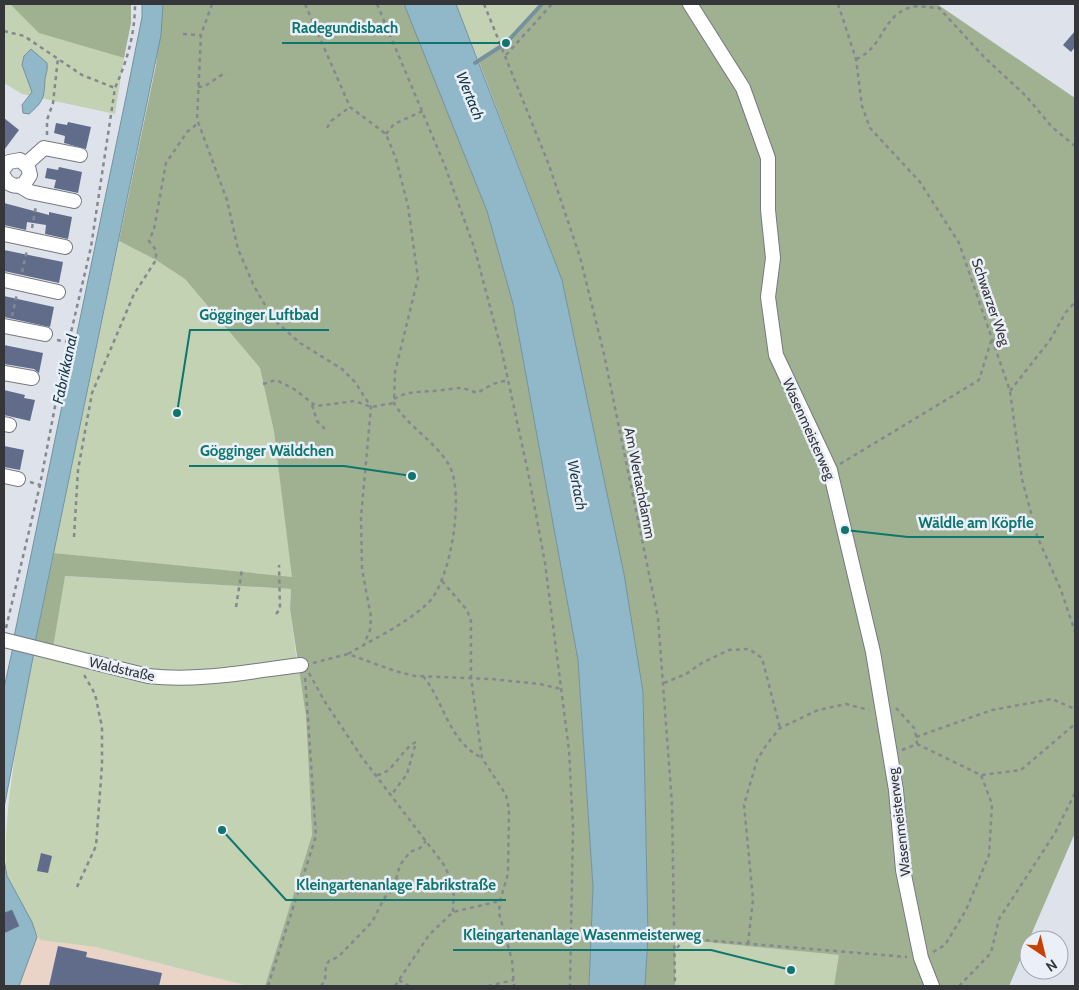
<svg xmlns="http://www.w3.org/2000/svg" width="1079" height="990" font-family="Cabin,sans-serif">
  <style>
    .industrial { fill: #ead3c7 }
    .green { fill: #c2d2b2 }
    .forest { fill: #a0b191 }
    .water { fill: #90b8c8; stroke: #75919d }
    .lines { fill: none; stroke-linecap: round; stroke-linejoin: round }
    .stream { stroke: #75919d; stroke-width: 4 }
    .building { fill: #606c8a }
    .minor-casing { stroke: #767981; stroke-width: 16 }
    .path { stroke: #86888f; stroke-width: 2.5; stroke-dasharray: 4 4; stroke-linecap: butt }
    .minor { stroke: #fff; stroke-width: 14 }
    .labels { text-anchor: middle; stroke-width: 5; stroke-linejoin: round; paint-order: stroke }
    .street-label { font-size: 14px; fill: #35363a; stroke: #ebeff8 }
    .water-label { font-size: 15px; font-style: italic; fill: #143946; stroke: #ebeff8 }
    .leader { fill: none; stroke: #0f766e; stroke-width: 2 }
    .callout-dot { fill: #0f766e; stroke: #ebeff8; stroke-width: 2 }
    .callout-label { font-size: 15px; text-anchor: middle; font-weight: bold; fill: #0f766e; stroke: #ebeff8; stroke-width: 5; stroke-linejoin: round; paint-order: stroke }
  </style>
  <rect width="100%" height="100%" fill="#dee2eb"/>
  <polygon class="industrial" points="32,922 40,940 96,947 248,986 4,986 4,935"/>
  <g class="green">
    <polygon points="4,4 10,4 40,33 124,58 115,114 22,94 4,83"/>
    <polygon points="456,4 542,4 503,48 478,59"/>
    <polygon points="119,241 156,260 185,279 260,368 274,432 293,578 54,553"/>
    <polygon points="64,576 291,589 290,609 297,662 168,677 53,648"/>
    <path d="M34,652L126,674L298,671L303,678L306,716L312,835L265,986H248L96,947L40,940C31,920 12,893 7,875C0,820 23,709 34,652Z"/>
    <polygon points="675,939 840,955 834,986 675,986"/>
  </g>
  <g class="forest">
    <polygon points="10,4 131,4 131,23 124,58 39,33"/>
    <polygon points="163,4 404,4 408,13 487,211 513,304 578,660 593,887 589,986 265,986 312,835 306,716 290,609 291,589 65,576 53,648 35,643 54,553 292,577 274,432 260,368 185,279 156,260 119,241 156,65"/>
    <polygon points="542,4 937,4 1075,98 1075,833 1009,986 834,986 839,955 675,939 675,986 645,986 648,936 643,692 624,574 562,280 478,59 506,43"/>
  </g>
  <g class="water">
    <polygon points="142,4 163,4 161,35 35,643 14,637 126,97 142,17"/>
    <polygon points="404,4 456,4 562,280 624,574 643,692 648,936 645,986 589,986 593,887 578,660 513,304 487,211"/>
    <path d="M31,49L47,63C48,70 46,73 45,79C44,98 44,101 29,114L23,113L22,105L32,92L22,65L24,56Z"/>
    <polygon points="13,647 34,652 4,808 4,688"/>
    <polygon points="4,859 7,876 32,922 37,937 19,986 4,986 4,933 19,926 12,910 4,913"/>
  </g>
  <g class="lines">
    <polyline class="stream" points="475,63 506,43 542,4"/>
  </g>
  <g class="building">
    <polygon points="1075,31 1075,47 1071,52 1063,45"/>
    <polygon points="4,118 19,130 4,150"/>
    <polygon points="68,122 91,127 86,149 64,143 65,136 54,133 56,123 67,125"/>
    <polygon points="59,167 82,172 78,193 54,188 56,180 45,178 47,168 58,170"/>
    <polygon points="4,203 49,215 49,212 72,217 68,239 45,234 46,225 27,222 26,230 4,225"/>
    <polygon points="4,250 63,262 59,283 4,271"/>
    <polygon points="4,296 54,307 50,327 4,317"/>
    <polygon points="4,345 43,353 39,373 34,369 4,364"/>
    <polygon points="4,390 25,395 24,398 35,400 30,421 4,415"/>
    <polygon points="4,446 24,450 20,470 4,467"/>
    <polygon points="41,853 52,856 48,873 37,871"/>
    <polygon points="12,910 19,926 4,933 4,913"/>
    <polygon points="58,946 87,952 86,957 162,973 159,986 49,986"/>
  </g>
  <g class="lines">
    <defs>
      <g id="minor">
        <polyline points="690,4 743,88 768,158 768,210 773,258 768,297 776,355 830,470 873,652 896,790 903,870 921,958 932,986"/>
        <polyline points="26,164 44,148 80,155"/>
        <path d="M4,168L9,162L20,160L28,167L30,175L24,184C15,188 8,185 4,177"/>
        <polyline points="20,186 30,192 74,201"/>
        <polyline points="4,234 65,247"/>
        <polyline points="4,280 58,292"/>
        <polyline points="4,326 45,334"/>
        <polyline points="4,373 32,378"/>
        <polyline points="4,424 9,425"/>
        <polyline points="4,476 18,479"/>
        <path d="M4,640L148,676C199,682 251,671 301,665"/>
      </g>
    </defs>
    <use href="#minor" class="minor-casing"/>
    <g class="path">
      <polyline points="212,4 201,35 197,119 227,200 238,249 254,286 273,319 300,343 342,369 355,382 371,407 361,517 362,569 371,617 370,630 364,644"/>
      <path d="M305,4L350,107L386,134L396,159L408,206L418,278L395,372L394,403C406,425 435,441 449,465C465,493 451,581 428,603C406,624 375,638 348,654"/>
      <polyline points="377,4 445,166 475,250 502,352 529,477 545,563 569,750 573,827 570,986"/>
      <polyline points="484,4 549,165 580,257 604,354 658,618 672,804 675,986"/>
      <polyline points="838,4 856,59 862,106 870,128 920,182 959,243 1010,391 1022,479 1037,536 1061,590 1075,632"/>
      <polyline points="4,31 24,36 82,75 115,88"/>
      <polyline points="183,34 201,35"/>
      <polyline points="506,55 552,4"/>
      <path d="M856,59C884,48 881,16 911,7C919,5 931,8 939,8L984,57L1026,96L1052,127L1075,146"/>
      <polyline points="198,87 205,86 226,72"/>
      <polyline points="327,128 331,121 350,107"/>
      <polyline points="386,134 394,124 423,111"/>
      <polyline points="47,135 47,120 53,103 58,58"/>
      <polyline points="32,228 36,206"/>
      <polyline points="22,272 27,250"/>
      <polyline points="12,316 17,294"/>
      <polyline points="275,321 294,309"/>
      <polyline points="57,340 69,342"/>
      <polyline points="263,384 276,380 294,389 316,406 355,401 371,407 394,403"/>
      <polyline points="1010,391 1050,340 1066,312 1075,302"/>
      <path d="M394,399C410,389 425,393 443,390C460,388 460,386 477,393L493,384L508,380"/>
      <polyline points="312,405 317,421 325,429"/>
      <polyline points="840,464 979,380 992,338"/>
      <polyline points="30,482 40,485"/>
      <polyline points="74,537 78,470 92,393 134,294 156,260 156,250 149,241 154,229 166,163 187,132 197,124"/>
      <polyline points="442,581 467,610 471,621 471,678 482,758 506,795 509,809 508,874 500,901 499,913 512,960 514,986"/>
      <polyline points="236,607 242,569"/>
      <polyline points="276,614 280,609 279,565"/>
      <path d="M6,628L40,485L61,375L91,247L115,88C127,61 135,34 135,4"/>
      <polyline points="313,663 348,654 395,671 415,676 491,679 540,684 561,689"/>
      <polyline points="309,673 325,702 361,756 444,865 454,886 453,912"/>
      <path d="M423,676C445,703 448,741 482,758"/>
      <polyline points="664,683 686,674 702,663 729,650 749,649 762,658 780,728"/>
      <polyline points="896,708 915,729 917,744"/>
      <polyline points="916,737 992,710 1052,699 1075,709"/>
      <polyline points="902,750 917,744 981,775 1021,770 1075,724"/>
      <path d="M377,775C395,772 400,750 416,742L407,774L392,794"/>
      <polyline points="77,887 96,846 102,765 102,727 95,694 83,673"/>
      <polyline points="748,944 753,899 744,805 757,760 767,744 780,728 818,710 846,704 869,710"/>
      <polyline points="677,948 682,942 691,939 907,957"/>
      <polyline points="933,952 945,945 966,910 989,855 992,804 981,775"/>
      <polyline points="399,980 409,986"/>
      <polyline points="268,986 316,836 305,676"/>
      <polyline points="321,986 325,980 326,965 329,961 338,957 372,922 385,897 393,890 400,865 410,852 420,848 426,841"/>
      <polyline points="395,986 429,935 453,912 500,901"/>
      <polyline points="488,986 514,980"/>
      <polyline points="959,986 991,953 999,919 1055,833 1075,793"/>
    </g>
    <use href="#minor" class="minor"/>
  </g>
  <g class="labels">
    <g class="street-label">
      <text transform="translate(991 302) rotate(71)" y="5">Schwarzer Weg</text>
      <text transform="translate(809 429) rotate(66)" y="5">Wasenmeisterweg</text>
      <text transform="translate(640 483) rotate(79)" y="5">Am Wertachdamm</text>
      <text transform="translate(122 669) rotate(13)" y="5">Waldstraße</text>
      <text transform="translate(899 822) rotate(-97)" y="5">Wasenmeisterweg</text>
    </g>
    <g class="water-label">
      <text transform="translate(470 96) rotate(68)" y="5">Wertach</text>
      <text transform="translate(65 369) rotate(-78)" y="5">Fabrikkanal</text>
      <text transform="translate(577 485) rotate(79)" y="5">Wertach</text>
    </g>
  </g>
  <path class="leader" d="M506 43L409 43H282M177 413L190 330H329M412 476L344 466H189M845 530L908 537H1044M222 830L286 900H506M791 970L711 950H453"/>
  <g class="callout-dot">
    <circle cx="506" cy="43" r="5"/>
    <circle cx="177" cy="413" r="5"/>
    <circle cx="412" cy="476" r="5"/>
    <circle cx="845" cy="530" r="5"/>
    <circle cx="222" cy="830" r="5"/>
    <circle cx="791" cy="970" r="5"/>
  </g>
  <g class="callout-label">
    <text x="345" y="33">Radegundisbach</text>
    <text x="259" y="320">Gögginger Luftbad</text>
    <text x="267" y="456">Gögginger Wäldchen</text>
    <text x="976" y="528">Wäldle am Köpfle</text>
    <text x="396" y="890">Kleingartenanlage Fabrikstraße</text>
    <text x="582" y="940">Kleingartenanlage Wasenmeisterweg</text>
  </g>
  <rect width="1079" height="990" fill="none" stroke="#35363a" stroke-width="10"/>
  <g transform="translate(1044 955) rotate(145)"><circle r="24" fill="#ebeff8" stroke="#a2a5ac"/>
  <path d="M0-4L9 19L0 12L-9 19Z" fill="#c74100"/>
  <text y="-8" font-size="14" font-weight="bold" text-anchor="middle" fill="#35363a">N</text>
  </g>
</svg>
